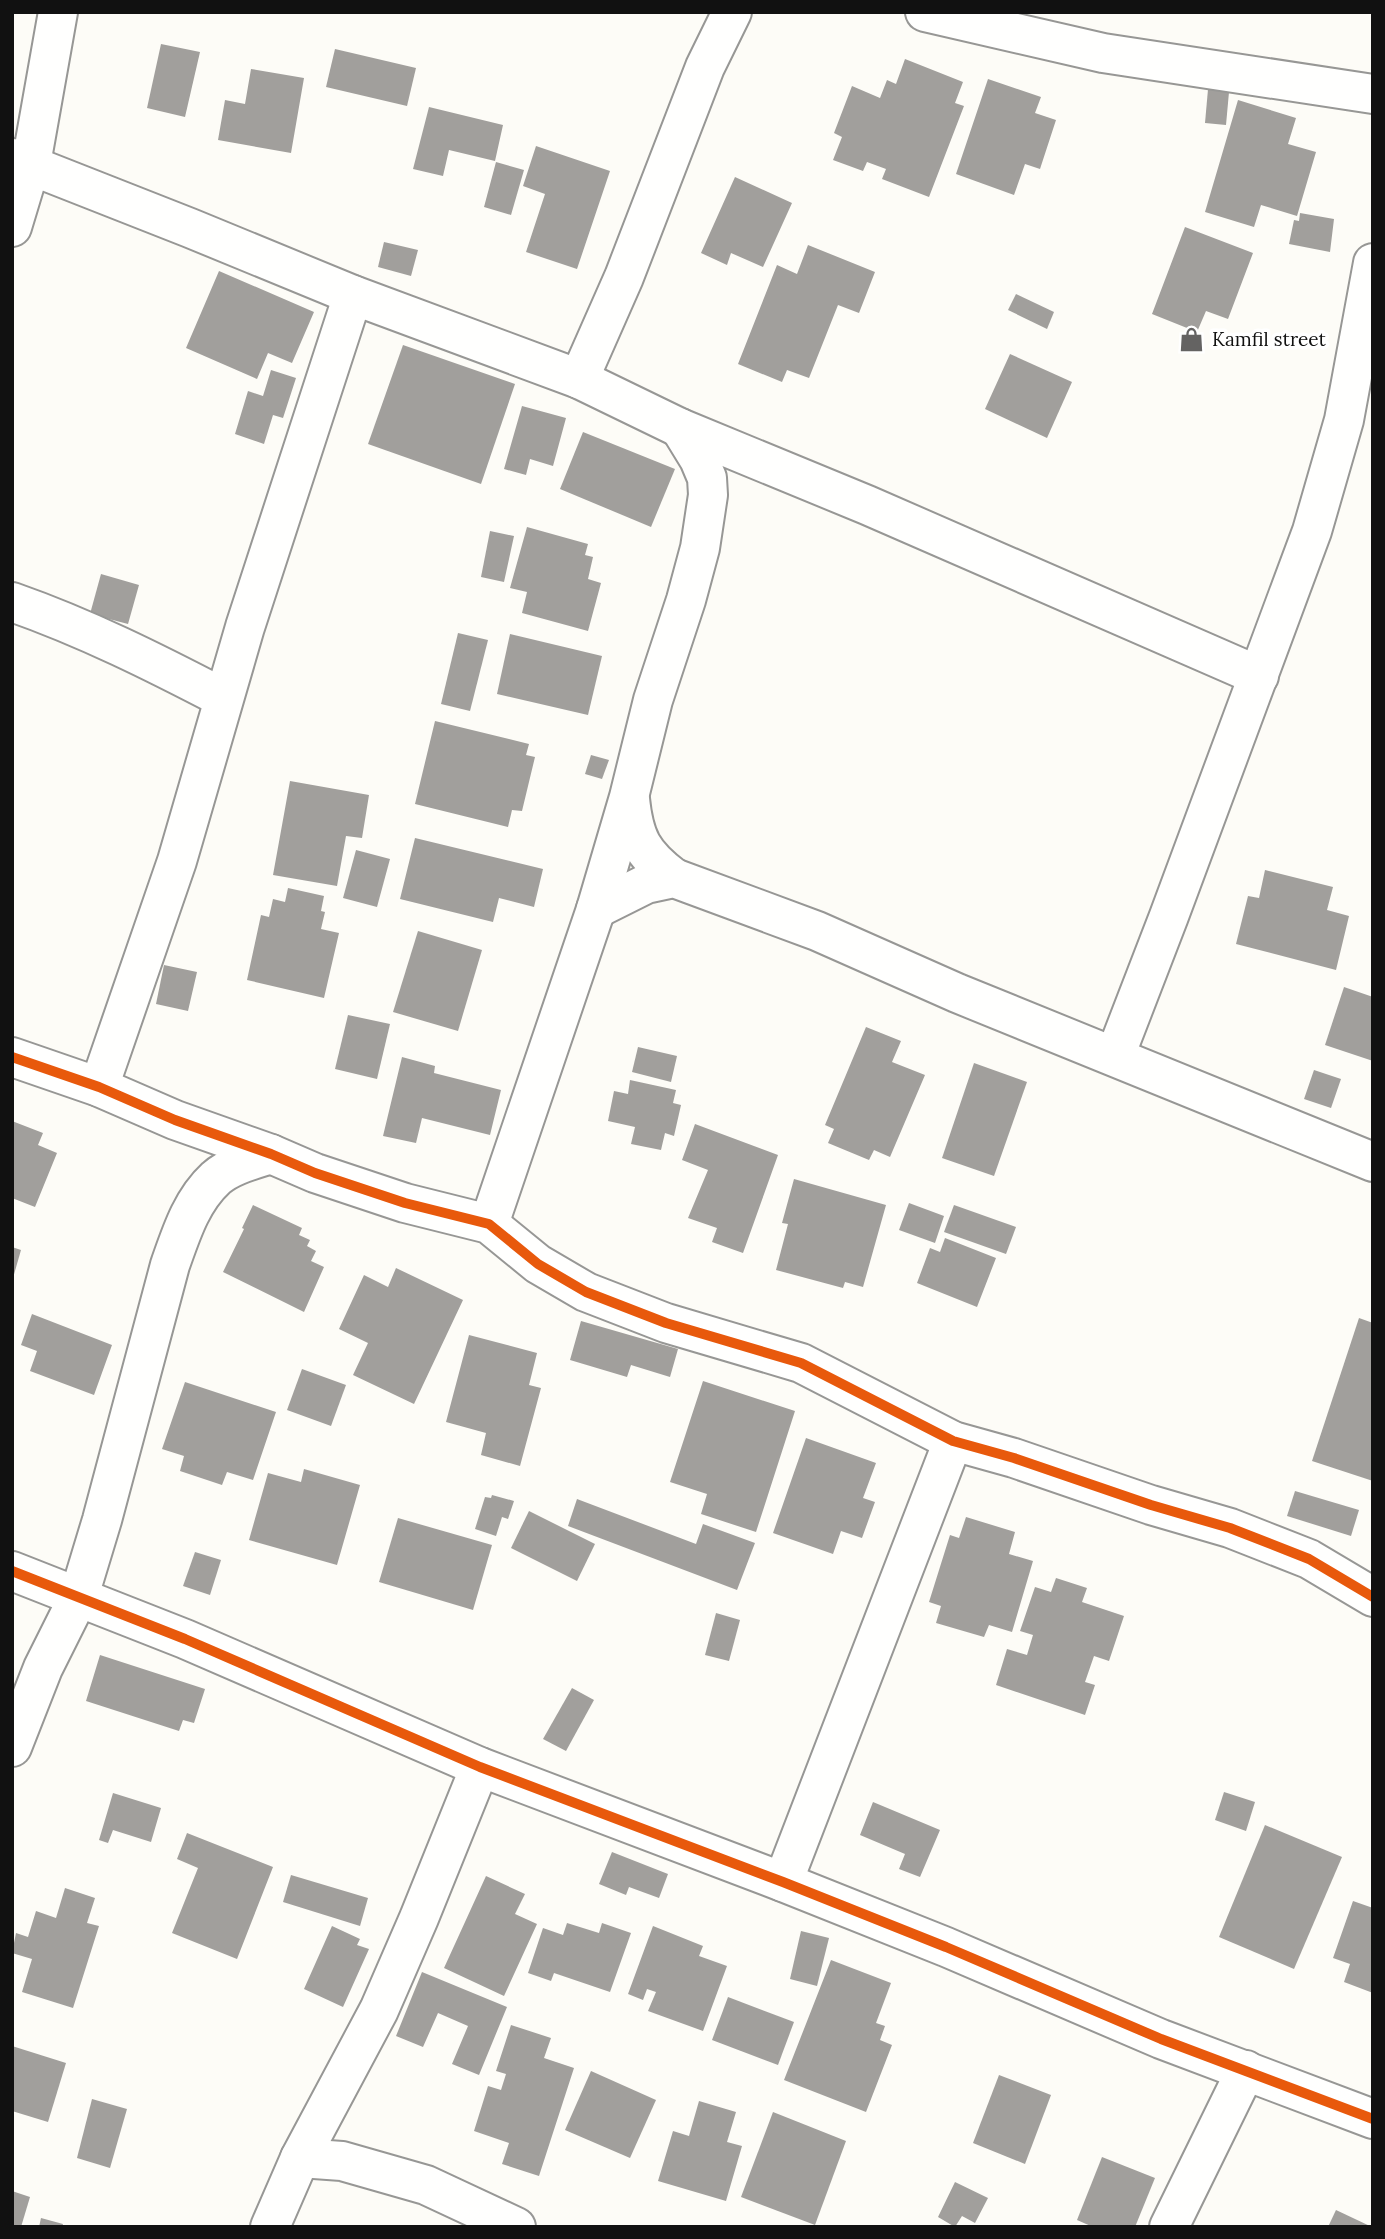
<svg xmlns="http://www.w3.org/2000/svg" width="1385" height="2239" font-family="Lora,serif">
  <style>
    .building { fill: #a19f9c }
    .lines { fill: none; stroke-linecap: round; stroke-linejoin: round }
    .street-casing { stroke: #979795; stroke-width: 42 }
    .street { stroke: #fffffe; stroke-width: 38 }
    .cycleway-casing { stroke: #fff; stroke-width: 15 }
    .cycleway { stroke: #e8590c; stroke-width: 10 }
    .labels { text-anchor: middle; stroke-width: 7; stroke-linejoin: round; paint-order: stroke }
    .poi-label { font-size: 19px; fill: #111; stroke: #fff; text-anchor: start }
  </style>
  <rect width="100%" height="100%" fill="#fdfcf7"/>
  <g class="building">
    <polygon points="161,44 200,52 185,117 147,108"/>
    <polygon points="335,49 416,68 407,106 326,87"/>
    <polygon points="905,59 963,82 955,103 964,106 929,197 882,179 886,169 867,162 863,171 833,160 842,137 834,133 852,86 880,98 887,80 896,84"/>
    <polygon points="251,69 304,78 291,153 218,140 225,100 245,104"/>
    <polygon points="1209,78 1230,81 1226,125 1205,123"/>
    <polygon points="988,79 1041,97 1035,113 1056,120 1040,169 1025,164 1014,195 956,174"/>
    <polygon points="1238,100 1296,118 1288,144 1316,152 1297,216 1261,205 1254,227 1205,212"/>
    <polygon points="429,107 503,125 495,161 449,150 443,176 413,169"/>
    <polygon points="536,146 610,171 577,269 526,252 545,194 523,186"/>
    <polygon points="496,162 524,170 511,215 484,207"/>
    <polygon points="735,177 792,203 763,267 731,253 727,265 701,253"/>
    <polygon points="1300,213 1334,219 1330,252 1289,244 1294,220 1299,221"/>
    <polygon points="1185,227 1253,253 1228,319 1206,311 1197,332 1152,314"/>
    <polygon points="384,242 418,250 411,276 378,267"/>
    <polygon points="808,245 875,272 859,313 838,305 809,378 787,370 782,382 738,364 777,265 797,274"/>
    <polygon points="219,271 314,312 292,363 268,353 257,379 186,348"/>
    <polygon points="1016,294 1054,312 1047,329 1008,310"/>
    <polygon points="403,345 515,384 481,484 368,444"/>
    <polygon points="1010,354 1072,382 1047,438 985,409"/>
    <polygon points="271,370 296,378 283,418 273,415 264,444 235,434 248,391 263,396"/>
    <polygon points="522,406 566,418 553,466 530,459 526,475 504,469"/>
    <polygon points="583,432 675,469 651,527 560,489"/>
    <polygon points="527,527 588,544 585,555 593,557 588,579 601,583 588,631 522,613 527,592 510,588"/>
    <polygon points="490,531 514,536 504,582 481,577"/>
    <polygon points="101,574 139,585 128,624 90,614"/>
    <polygon points="458,633 488,640 470,711 441,704"/>
    <polygon points="510,634 602,656 588,715 497,694"/>
    <polygon points="435,721 529,744 526,755 535,757 522,811 512,810 508,827 415,804"/>
    <polygon points="591,755 609,760 602,779 585,774"/>
    <polygon points="290,781 369,795 362,838 346,836 337,886 273,875"/>
    <polygon points="415,838 543,869 534,907 499,898 493,922 400,899"/>
    <polygon points="356,850 390,859 377,907 343,898"/>
    <polygon points="1265,870 1333,887 1327,910 1349,916 1336,970 1236,944 1248,896 1259,898"/>
    <polygon points="288,888 324,896 321,911 325,912 321,929 339,933 324,998 247,980 261,915 269,917 273,899 285,902"/>
    <polygon points="418,931 482,950 458,1031 393,1012"/>
    <polygon points="164,965 197,972 188,1011 156,1004"/>
    <polygon points="1344,987 1373,997 1373,1061 1325,1045"/>
    <polygon points="348,1015 390,1024 377,1079 335,1069"/>
    <polygon points="866,1027 901,1041 892,1062 925,1075 890,1157 874,1150 869,1160 828,1143 834,1129 825,1125"/>
    <polygon points="638,1047 677,1056 671,1082 632,1072"/>
    <polygon points="402,1057 435,1066 434,1073 501,1090 490,1135 422,1118 416,1143 383,1136"/>
    <polygon points="974,1063 1027,1082 994,1176 942,1158"/>
    <polygon points="1314,1070 1341,1079 1331,1108 1304,1099"/>
    <polygon points="630,1080 676,1090 673,1103 681,1105 674,1136 665,1133 661,1150 631,1144 635,1127 608,1121 614,1091 628,1094"/>
    <polygon points="12,1121 43,1133 38,1145 57,1153 35,1207 12,1198"/>
    <polygon points="695,1124 778,1155 743,1253 712,1242 717,1228 688,1218 708,1170 682,1160"/>
    <polygon points="794,1179 886,1205 863,1287 845,1282 843,1288 776,1270 788,1224 782,1223"/>
    <polygon points="909,1203 944,1216 935,1243 899,1230"/>
    <polygon points="253,1205 302,1228 299,1235 310,1240 307,1246 316,1251 311,1261 324,1267 304,1312 223,1272 244,1229 242,1228"/>
    <polygon points="954,1205 1016,1227 1006,1254 944,1232"/>
    <polygon points="945,1238 996,1258 977,1307 917,1283 930,1248 940,1252"/>
    <polygon points="12,1247 21,1250 13,1278 12,1278"/>
    <polygon points="396,1268 463,1300 414,1404 353,1375 368,1343 339,1329 364,1275 388,1287"/>
    <polygon points="32,1314 112,1345 94,1395 30,1371 37,1351 21,1345"/>
    <polygon points="1359,1318 1373,1323 1373,1481 1312,1461"/>
    <polygon points="581,1321 678,1349 670,1377 631,1365 627,1377 570,1360"/>
    <polygon points="469,1335 537,1353 529,1385 541,1388 520,1466 481,1455 486,1433 446,1422"/>
    <polygon points="302,1369 346,1385 331,1426 287,1410"/>
    <polygon points="703,1381 795,1411 756,1532 701,1514 707,1494 670,1482"/>
    <polygon points="185,1382 276,1412 253,1480 227,1472 222,1485 180,1471 184,1456 162,1449"/>
    <polygon points="806,1438 876,1463 863,1498 875,1502 862,1538 841,1531 833,1554 773,1533"/>
    <polygon points="304,1469 360,1485 337,1565 249,1540 268,1473 301,1482"/>
    <polygon points="1295,1491 1359,1510 1351,1536 1287,1516"/>
    <polygon points="492,1495 514,1501 508,1519 502,1517 496,1536 475,1529 485,1497 491,1498"/>
    <polygon points="577,1499 696,1544 703,1524 755,1543 737,1590 568,1526"/>
    <polygon points="529,1511 595,1544 577,1581 511,1548"/>
    <polygon points="966,1517 1015,1532 1009,1554 1033,1561 1012,1632 989,1625 984,1637 936,1623 941,1606 929,1602 950,1535 959,1538"/>
    <polygon points="398,1518 492,1545 473,1610 379,1582"/>
    <polygon points="195,1552 221,1560 210,1595 183,1586"/>
    <polygon points="1056,1578 1087,1588 1082,1602 1124,1616 1109,1661 1094,1656 1085,1682 1095,1685 1085,1715 996,1685 1007,1649 1027,1655 1033,1635 1020,1631 1035,1587 1051,1592"/>
    <polygon points="716,1613 740,1620 729,1661 705,1655"/>
    <polygon points="100,1655 205,1689 194,1723 183,1720 179,1731 86,1701"/>
    <polygon points="572,1688 594,1700 566,1751 543,1739"/>
    <polygon points="1224,1792 1255,1802 1246,1831 1215,1820"/>
    <polygon points="113,1793 161,1808 151,1842 113,1830 108,1843 99,1840"/>
    <polygon points="873,1802 940,1830 920,1877 899,1869 905,1854 860,1835"/>
    <polygon points="1265,1825 1342,1857 1294,1969 1219,1937"/>
    <polygon points="187,1833 273,1867 237,1959 172,1933 198,1868 177,1859"/>
    <polygon points="612,1852 668,1874 659,1898 629,1887 626,1895 599,1884"/>
    <polygon points="291,1875 368,1898 360,1926 283,1902"/>
    <polygon points="486,1876 525,1894 515,1914 537,1924 504,1996 444,1968"/>
    <polygon points="65,1888 95,1898 87,1923 99,1926 73,2008 22,1992 32,1959 12,1953 16,1933 28,1937 36,1911 56,1918"/>
    <polygon points="1353,1901 1373,1908 1373,1993 1344,1982 1350,1964 1333,1958"/>
    <polygon points="567,1923 599,1933 602,1923 631,1933 610,1992 554,1973 551,1981 528,1973 543,1928 563,1935"/>
    <polygon points="332,1926 360,1939 357,1945 369,1949 343,2007 304,1989"/>
    <polygon points="653,1926 703,1946 699,1956 727,1966 703,2031 648,2011 656,1992 647,1989 643,2000 628,1994"/>
    <polygon points="801,1931 829,1938 817,1986 790,1979"/>
    <polygon points="831,1960 891,1983 876,2023 885,2026 880,2040 892,2045 866,2112 784,2080"/>
    <polygon points="422,1972 507,2007 479,2075 452,2064 468,2026 438,2013 423,2047 396,2036"/>
    <polygon points="728,1997 794,2022 778,2065 712,2040"/>
    <polygon points="511,2025 551,2038 544,2058 574,2068 539,2176 502,2164 509,2143 474,2131 488,2086 501,2090 506,2074 496,2071"/>
    <polygon points="12,2046 66,2063 48,2122 12,2111"/>
    <polygon points="591,2071 656,2100 630,2158 565,2130"/>
    <polygon points="999,2075 1051,2095 1025,2164 973,2143"/>
    <polygon points="92,2099 127,2109 110,2168 77,2158"/>
    <polygon points="699,2101 736,2112 727,2142 742,2146 726,2201 658,2181 673,2131 689,2136"/>
    <polygon points="773,2112 846,2141 815,2225 741,2197"/>
    <polygon points="1102,2157 1155,2178 1135,2227 1093,2227 1077,2220"/>
    <polygon points="955,2182 988,2198 975,2223 962,2216 955,2227 938,2217"/>
    <polygon points="12,2191 30,2197 21,2227 12,2227"/>
    <polygon points="1336,2210 1372,2227 1328,2227"/>
    <polygon points="41,2218 63,2224 62,2227 39,2227"/>
  </g>
  <g class="lines">
    <defs>
      <g id="street">
        <polyline points="925,12 1103,53 1373,94"/>
        <polyline points="12,158 190,228 353,295 579,379 680,428 867,505 1259,676"/>
        <polyline points="12,227 31,164 58,12"/>
        <polyline points="579,379 624,277 705,67 732,12"/>
        <path d="M12,602C86,628 154,662 223,698"/>
        <path d="M630,799C634,838 642,854 674,878"/>
        <polyline points="596,909 646,884 674,878 817,931 957,993 1373,1162"/>
        <polyline points="1115,1056 1169,916 1312,531 1344,420 1373,263"/>
        <polyline points="12,1057 99,1087 175,1120 271,1154 315,1173 405,1203 489,1224 538,1264 586,1292 666,1323 801,1363 953,1441 1014,1458 1151,1505 1230,1528 1309,1559 1373,1597"/>
        <polyline points="99,1087 177,861 245,627 353,295"/>
        <polyline points="489,1224 596,909 629,797 653,700 686,600 700,548 708,495 707,478 699,459 680,428"/>
        <polyline points="12,1571 185,1639 480,1767 783,1882 946,1947 1161,2039 1373,2119"/>
        <path d="M12,1747L43,1668L79,1596L102,1520L170,1265C181,1234 191,1201 216,1178C231,1165 253,1160 271,1154"/>
        <polyline points="783,1882 953,1441"/>
        <polyline points="300,2158 342,2161 426,2185 516,2227"/>
        <polyline points="270,2227 300,2158 379,2010 419,1918 480,1767"/>
        <polyline points="1169,2227 1246,2070"/>
      </g>
    </defs>
    <use href="#street" class="street-casing"/>
    <use href="#street" class="street"/>
    <defs>
      <g id="cycleway">
        <polyline points="12,1057 99,1087 175,1120 271,1154 315,1173 405,1203 489,1224 538,1264 586,1292 666,1323 801,1363 953,1441 1014,1458 1151,1505 1230,1528 1309,1559 1373,1597"/>
        <polyline points="12,1571 185,1639 480,1767 783,1882 946,1947 1161,2039 1373,2119"/>
      </g>
    </defs>
    <use href="#cycleway" class="cycleway-casing"/>
    <use href="#cycleway" class="cycleway"/>
  </g>
  <defs>
    <symbol id="shop-bare" viewBox="-9 -9 18 18"><path d="M-5-2.5h2.3a2.7 3.5 0 0 1 5.4 0H5L5.5 6h-11ZM-1.5-2.5h3a1.5 2.3 0 0 0-3 0Z" fill="#646362" stroke="#fff" stroke-width="2.5" paint-order="stroke"/></symbol>
  </defs>
  <g fill-rule="evenodd">
    <use href="#shop-bare" x="1174" y="322" width="35" height="35"/>
  </g>
  <g class="labels">
    <g class="poi-label">
      <text x="1212" y="346">Kamfil street</text>
    </g>
  </g>
  <rect width="1385" height="2239" fill="none" stroke="#111111" stroke-width="28"/>
</svg>
